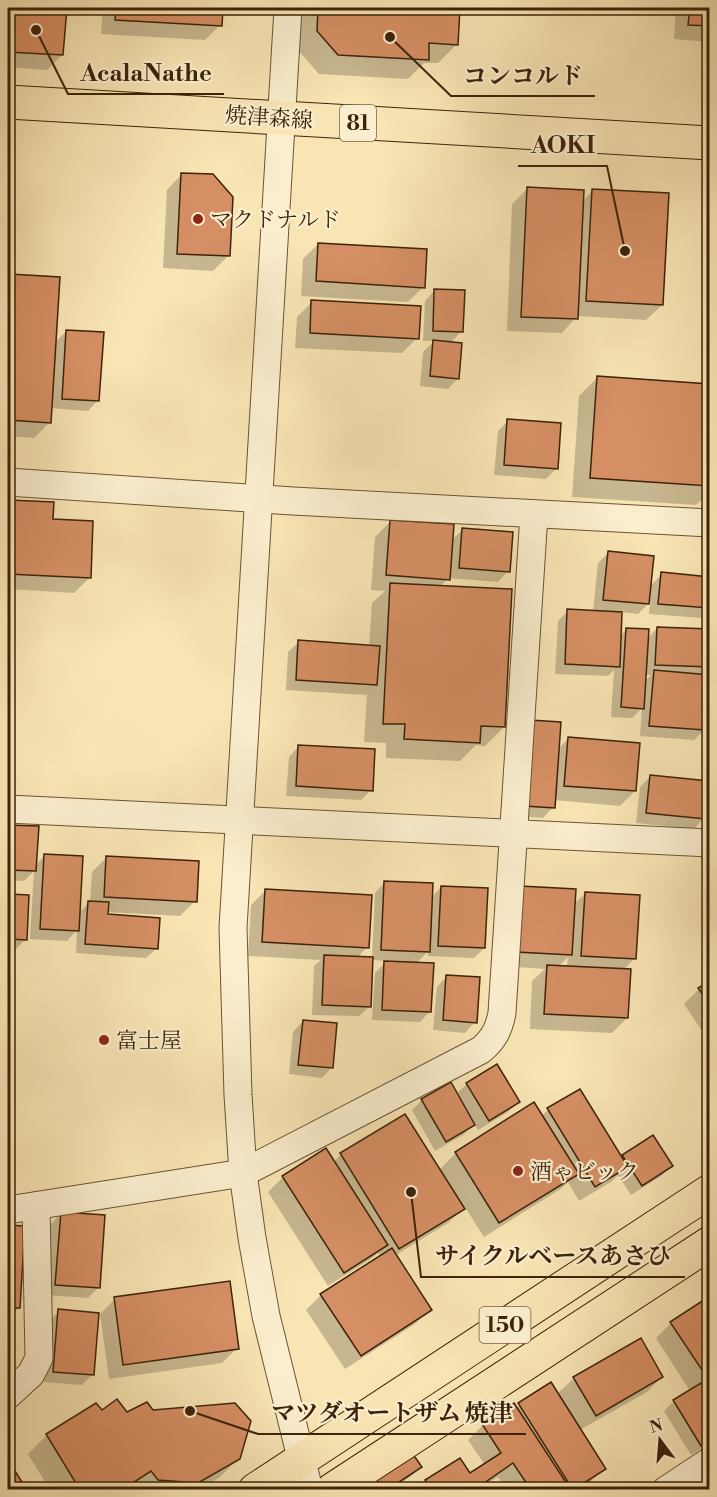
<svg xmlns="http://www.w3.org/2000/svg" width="717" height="1497" font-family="'Libre Bodoni','Noto Serif JP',serif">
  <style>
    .shadow { fill: #0003; fill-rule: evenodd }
    .building { fill: #d68f64; stroke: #3c2309; stroke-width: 1.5 }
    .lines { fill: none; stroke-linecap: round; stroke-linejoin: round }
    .minor-casing { stroke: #6b5434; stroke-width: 29 }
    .major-casing { stroke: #3c2309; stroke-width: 35 }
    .highway-casing { stroke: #3c2309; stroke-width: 35 }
    .minor { stroke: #fbeece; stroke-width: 27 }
    .major { stroke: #f9e5b4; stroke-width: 33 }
    .highway { stroke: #f9e5b4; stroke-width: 33 }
    .poi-dot { fill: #8f2418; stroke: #fbeece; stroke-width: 2 }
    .labels { text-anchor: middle; stroke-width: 4.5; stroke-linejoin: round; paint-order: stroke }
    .shield { fill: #fbeece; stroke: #756044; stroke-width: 1.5 }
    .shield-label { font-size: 21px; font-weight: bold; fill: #3c2309 }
    .street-label { font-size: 22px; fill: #3c2309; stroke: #fbeece }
    .poi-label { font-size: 22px; fill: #3c2309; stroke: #fbeece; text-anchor: start }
    .leader { fill: none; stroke: #3c2309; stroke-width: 2 }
    .callout-dot { fill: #3c2309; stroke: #fbeece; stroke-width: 2 }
    .callout-label { font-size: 24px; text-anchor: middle; font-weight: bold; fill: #3c2309; stroke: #fbeece; stroke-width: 4.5; stroke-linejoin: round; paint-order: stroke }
  </style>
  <rect width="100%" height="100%" fill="#f9e5b4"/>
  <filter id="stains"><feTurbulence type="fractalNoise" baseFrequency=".00333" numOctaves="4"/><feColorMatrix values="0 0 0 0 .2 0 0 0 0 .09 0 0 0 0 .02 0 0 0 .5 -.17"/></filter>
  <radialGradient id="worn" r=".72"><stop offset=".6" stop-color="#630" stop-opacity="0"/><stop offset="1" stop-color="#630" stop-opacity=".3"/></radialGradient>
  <g class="shadow">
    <polygon points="8,8 65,8 62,55 47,70 8,67"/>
    <polygon points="103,8 222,8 220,25 205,40 101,34"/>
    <polygon points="301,8 459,8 457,44 438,63 424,63 408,79 319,74 298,50"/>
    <polygon points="676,8 710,8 710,42 674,39"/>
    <polygon points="182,174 228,256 213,271 163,268 167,190"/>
    <polygon points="527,189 582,202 592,191 662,305 646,320 577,316 562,333 507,331 512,204"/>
    <polygon points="318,244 423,287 408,302 301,296 303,259"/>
    <polygon points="11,275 54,343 67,331 98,400 88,411 50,408 49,423 34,438 8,436 8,279"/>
    <polygon points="435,290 462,331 450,343 458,378 448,389 420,386 423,352 434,341 423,341 425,301"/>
    <polygon points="312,302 417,338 402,353 295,348 297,317"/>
    <polygon points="598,377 710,385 710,492 696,505 572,497 579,396"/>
    <polygon points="508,421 556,469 546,479 494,475 498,431"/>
    <polygon points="8,502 52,504 52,520 89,578 74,593 8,589"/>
    <polygon points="390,522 451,541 463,529 508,571 498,582 448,578 440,587 504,727 485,746 476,745 460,761 386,758 386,743 364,742 367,695 286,690 288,652 299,642 369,647 372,603 385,591 371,590 375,537"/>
    <path d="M608,553L650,586L662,574L710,578V611L702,618L649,614L650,602L638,614L621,612L620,636L627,629L647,639L657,628L710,630V667L701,676L704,730L694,740L640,736L642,708L632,718L611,717L614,670L608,676L555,674L558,621L568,611L593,612L598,563ZM644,675H651L644,682Z"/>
    <polygon points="569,738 635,791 620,806 554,800 553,807 543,818 515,816 557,750"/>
    <polygon points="299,746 371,790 361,800 286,796 289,757"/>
    <polygon points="650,777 704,818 694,829 636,823 640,787"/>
    <polygon points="8,826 37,828 35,866 44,856 78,913 90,902 92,872 107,857 195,901 180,916 107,912 107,915 157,948 146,958 76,953 77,930 67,941 30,939 34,871 24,881 8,880"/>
    <polygon points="385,882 431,898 441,887 484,948 474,958 428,956 428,951 416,964 430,1011 420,1022 372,1020 375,973 387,961 372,960 370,1006 359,1016 312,1015 314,966 321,960 248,956 251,905 266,890 367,947 357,958 372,958 375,893"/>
    <path d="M586,893L635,958L623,970L627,1018L612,1033L530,1029L532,981L545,969L502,966ZM568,957L567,967H558Z"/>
    <polygon points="8,896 27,897 25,940 15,950 8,950"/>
    <polygon points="447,976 475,1022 465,1033 433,1030 437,987"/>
    <polygon points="710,982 710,1043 684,1004 699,989"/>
    <polygon points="303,1021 332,1067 322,1078 289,1074 293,1032"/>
    <polygon points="497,1066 518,1102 508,1112 478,1130 474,1124 463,1135 435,1151 412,1110 422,1100 456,1094 467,1084"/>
    <polygon points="580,1091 621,1158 623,1156 671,1166 661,1176 631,1195 618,1175 611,1182 579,1201 568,1182 562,1188 484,1237 465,1207 448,1223 396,1255 430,1309 415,1324 345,1369 306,1310 321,1295 381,1257 378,1253 371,1259 328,1286 268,1192 283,1177 334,1162 341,1154 439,1170 456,1153 534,1105 541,1116 548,1110"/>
    <polygon points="61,1213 98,1288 88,1298 46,1295 51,1224"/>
    <polygon points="8,1227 24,1228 19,1308 8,1318"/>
    <polygon points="710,1298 710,1443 691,1455 664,1411 674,1401 690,1391 656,1338 671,1323"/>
    <polygon points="115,1299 237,1348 222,1363 109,1379 100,1314"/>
    <polygon points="59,1311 92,1375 82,1385 44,1382 49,1321"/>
    <polygon points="662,1377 647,1392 580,1430 604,1468 589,1483 580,1490 506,1490 498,1477 478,1490 413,1490 422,1486 426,1481 470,1475 485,1465 468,1440 483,1425 516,1408 551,1384 557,1394 574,1378"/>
    <polygon points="153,1411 239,1458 220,1477 199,1490 50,1490 28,1454 47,1435 127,1414"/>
    <polygon points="420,1467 410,1477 390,1490 358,1490"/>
  </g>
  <g class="building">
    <polygon points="8,8 67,8 63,55 8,52"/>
    <polygon points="116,8 223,8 222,26 115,20"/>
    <polygon points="318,8 460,8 458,45 429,43 429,60 338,55 317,31"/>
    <polygon points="690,8 710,8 710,26 688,25"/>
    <polygon points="181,173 213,174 233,197 230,256 177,254"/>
    <polygon points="527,187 584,190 578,319 521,317"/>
    <polygon points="592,189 669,193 663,305 586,301"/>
    <polygon points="318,243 427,249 425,288 316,281"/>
    <polygon points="10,274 60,277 51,423 8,420 8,317"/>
    <polygon points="434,289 465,290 463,332 433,331"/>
    <polygon points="311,300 421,306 419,339 310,333"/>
    <polygon points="66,330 104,332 99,401 62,399"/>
    <polygon points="433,340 462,343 459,379 430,376"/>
    <polygon points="597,376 710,384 710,486 590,478"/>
    <polygon points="507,419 561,423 558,469 504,465"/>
    <polygon points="8,500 54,502 53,519 93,521 91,578 8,574"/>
    <polygon points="390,520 454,524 450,580 386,575"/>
    <polygon points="462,528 513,532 510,572 459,568"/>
    <polygon points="608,551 654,556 649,604 603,600"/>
    <polygon points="661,572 710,577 710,608 658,604"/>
    <polygon points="390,583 512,589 505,727 481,726 480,743 404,739 405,724 383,724"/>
    <polygon points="567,609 622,612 620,667 565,664"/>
    <polygon points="657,627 710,629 710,667 655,665"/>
    <polygon points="626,628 649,629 644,709 621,707"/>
    <polygon points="298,640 380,646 377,685 296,680"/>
    <polygon points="654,670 710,675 705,730 649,726"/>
    <polygon points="530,720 561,722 555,808 524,806"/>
    <polygon points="568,737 640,743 636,791 564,786"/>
    <polygon points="298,745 375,749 373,791 296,786"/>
    <polygon points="650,775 709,781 706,819 646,813"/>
    <polygon points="8,825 39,826 36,871 8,870"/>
    <polygon points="44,854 83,856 79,931 40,929"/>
    <polygon points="106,856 199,861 197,902 104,897"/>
    <polygon points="384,881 433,883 430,952 381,950"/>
    <polygon points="441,886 488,888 485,948 438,946"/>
    <polygon points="520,886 576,889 572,955 516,952"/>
    <polygon points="265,889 372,895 369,948 262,942"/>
    <polygon points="585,892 640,895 636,959 581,956"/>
    <polygon points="8,894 29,895 27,940 8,939"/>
    <polygon points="88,901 109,902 108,914 160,918 158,949 85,944"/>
    <polygon points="324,955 373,957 371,1007 322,1005"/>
    <polygon points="384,961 434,963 431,1012 382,1010"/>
    <polygon points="547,965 631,969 628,1018 544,1014"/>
    <polygon points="446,975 480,977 477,1023 443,1020"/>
    <polygon points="710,981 710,1005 698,988"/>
    <polygon points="303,1020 337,1023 333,1068 298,1065"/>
    <polygon points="497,1064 520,1102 489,1121 466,1083"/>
    <polygon points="451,1082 475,1125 446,1142 421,1099"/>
    <polygon points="580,1089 628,1167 595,1187 547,1108"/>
    <polygon points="534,1102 579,1174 499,1223 455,1152"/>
    <polygon points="405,1114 465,1209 399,1249 340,1153"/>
    <polygon points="653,1135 673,1166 642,1186 622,1155"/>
    <polygon points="326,1148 388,1245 344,1273 282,1176"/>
    <polygon points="61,1212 105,1215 100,1288 55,1285"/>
    <polygon points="8,1225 25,1226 20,1308 8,1308"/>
    <polygon points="392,1248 432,1310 361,1356 320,1294"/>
    <polygon points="230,1281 239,1349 123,1365 114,1297"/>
    <polygon points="710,1296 710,1382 670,1322"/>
    <polygon points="58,1309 99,1313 94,1375 53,1372"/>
    <polygon points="641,1338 663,1377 596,1416 573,1377"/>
    <polygon points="551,1382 606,1469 573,1490 518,1403"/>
    <polygon points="701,1383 710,1397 710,1441 701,1446 673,1400"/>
    <polygon points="117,1399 127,1412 147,1402 153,1410 235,1403 251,1421 240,1459 198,1483 158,1480 151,1471 122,1490 80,1490 46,1434 96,1403 102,1410"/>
    <polygon points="514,1403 571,1490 531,1490 513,1463 474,1490 431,1490 425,1480 460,1458 470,1473 501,1453 482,1424"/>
    <polygon points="412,1453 422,1467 387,1490 359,1490"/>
    <polygon points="15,1471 27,1490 8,1490 8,1476"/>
    <polygon points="421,1482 426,1490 410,1490"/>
  </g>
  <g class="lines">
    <defs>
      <g id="minor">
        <polyline points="288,8 233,928 238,1095 243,1173 252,1238 266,1316 309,1490"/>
        <polyline points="8,482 293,501 710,523"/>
        <polyline points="8,809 710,843"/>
        <path d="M8,1210L243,1173L481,1050C494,1039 499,1029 502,1013L534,514"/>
        <polyline points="8,1395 31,1374 39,1358 36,1206"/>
        <polyline points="666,1490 710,1461"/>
      </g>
      <polyline id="major" points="8,102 710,143"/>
      <g id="highway">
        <polyline points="255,1490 710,1191"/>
        <polyline points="332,1490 710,1243"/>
      </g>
    </defs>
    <use href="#minor" class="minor-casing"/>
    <use href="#major" class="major-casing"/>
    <use href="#highway" class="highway-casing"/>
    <use href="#minor" class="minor"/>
    <use href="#major" class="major"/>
    <use href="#highway" class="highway"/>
  </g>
  <g class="poi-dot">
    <circle cx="198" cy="219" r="6"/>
    <circle cx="104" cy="1040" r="6"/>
    <circle cx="518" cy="1171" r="6"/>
  </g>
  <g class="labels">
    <g class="shield">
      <rect x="340" y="105" width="36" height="36" rx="4.5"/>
      <rect x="479.5" y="1307" width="51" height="36" rx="4.5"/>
    </g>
    <g class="shield-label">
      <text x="358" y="130">81</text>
      <text x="505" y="1332">150</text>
    </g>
    <g class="street-label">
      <text transform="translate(269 117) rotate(4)" y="8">焼津森線</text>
    </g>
    <g class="poi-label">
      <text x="210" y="227">マクドナルド</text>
      <text x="116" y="1048">富士屋</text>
      <text x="530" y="1179">酒ゃビック</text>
    </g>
  </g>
  <path class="leader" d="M36 30L68 94H224M390 37L451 96H595M625 251L607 166H518M411 1192L421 1277H685M190 1411L258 1434H526"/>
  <g class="callout-dot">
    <circle cx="36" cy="30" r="6"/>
    <circle cx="390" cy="37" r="6"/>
    <circle cx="625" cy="251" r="6"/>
    <circle cx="411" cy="1192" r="6"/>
    <circle cx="190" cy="1411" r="6"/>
  </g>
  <g class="callout-label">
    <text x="146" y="81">AcalaNathe</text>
    <text x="523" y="84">コンコルド</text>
    <text x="563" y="153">AOKI</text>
    <text x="553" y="1264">サイクルベースあさひ</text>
    <text x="392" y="1421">マツダオートザム 焼津</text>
  </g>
  <rect width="717" height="1497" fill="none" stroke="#f9e5b4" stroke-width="30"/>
  <rect x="9" y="9" width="699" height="1479" fill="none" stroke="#3c2309" stroke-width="3"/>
  <rect x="15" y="15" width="687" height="1467" fill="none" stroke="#3c2309" stroke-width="1.5"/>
  <g transform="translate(660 1440) rotate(344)" stroke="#fbeece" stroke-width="4.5" paint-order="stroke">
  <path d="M0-4.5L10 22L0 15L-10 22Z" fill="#3c2309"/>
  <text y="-9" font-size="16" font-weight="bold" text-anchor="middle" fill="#3c2309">N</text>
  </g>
  <rect width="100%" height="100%" filter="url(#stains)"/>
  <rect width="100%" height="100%" fill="url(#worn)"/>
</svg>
